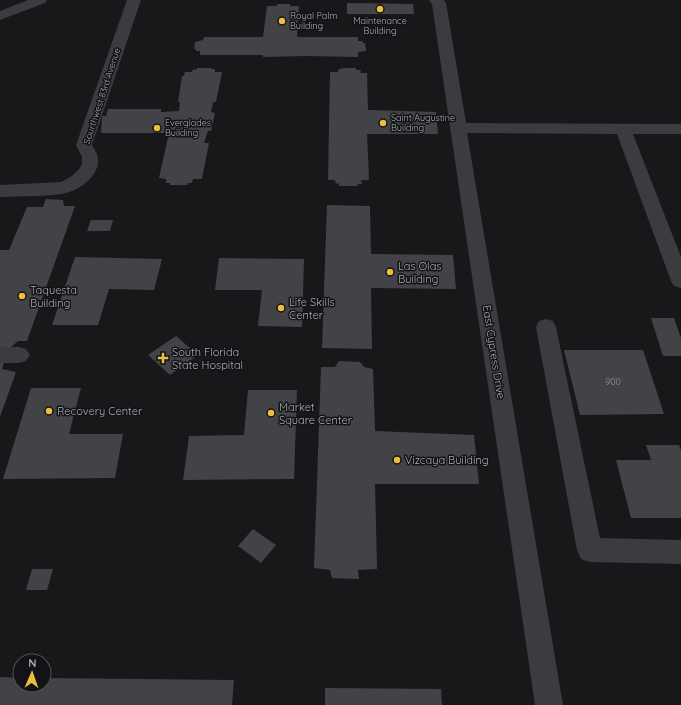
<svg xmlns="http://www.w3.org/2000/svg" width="681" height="705" font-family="Quicksand,sans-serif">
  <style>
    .building { fill: #424346 }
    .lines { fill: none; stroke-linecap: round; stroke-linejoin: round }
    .minor { fill: #3b3b40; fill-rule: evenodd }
    .poi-dot { fill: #ebbe3e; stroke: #131315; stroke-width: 1.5 }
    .labels { text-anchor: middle; stroke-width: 3; stroke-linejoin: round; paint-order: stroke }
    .far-poi-label { font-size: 9px; fill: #aaaeb9; stroke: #131315; text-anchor: start }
    .far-street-label { font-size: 9px; fill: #aaaeb9; stroke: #131315 }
    .number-label { font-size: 9px; fill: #90939c }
    .poi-label { font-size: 11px; fill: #aaaeb9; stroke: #131315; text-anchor: start }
    .street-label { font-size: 11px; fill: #aaaeb9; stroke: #131315 }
  </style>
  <rect width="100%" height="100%" fill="#18181a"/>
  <g class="building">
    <polygon points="347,3 413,4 414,14 347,14"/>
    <polygon points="277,4 290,4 290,6 299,6 297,37 358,37 358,41 363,41 363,43 365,43 366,51 358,52 358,57 307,56 263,57 263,55 200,55 200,51 196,51 196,49 194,49 195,42 203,40 204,37 263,37 267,6 277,6"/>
    <polygon points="197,68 212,68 211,69 215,69 215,72 222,72 216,102 213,102 211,112 215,113 211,131 208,131 204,143 209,143 202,179 193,179 192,183 188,183 187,185 170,185 170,183 166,183 166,179 159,178 169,133 101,133 102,116 106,116 108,109 161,109 161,112 179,111 180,102 178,102 182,76 184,76 185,72 192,72 193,69 196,70"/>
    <polygon points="342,68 356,68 356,70 361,70 360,73 367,73 368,110 436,112 438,134 367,134 369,180 361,180 362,184 358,184 357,186 339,186 339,183 336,184 335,180 328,180 330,72 338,72 338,70"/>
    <polygon points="46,199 63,200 64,206 75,206 27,341 18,341 10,348 0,348 0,250 9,250 27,207 43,207"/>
    <polygon points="327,205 370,206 371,254 453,255 456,289 371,288 372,349 322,348"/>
    <polygon points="91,220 113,220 110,231 87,231"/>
    <polygon points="75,257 162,259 154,290 109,289 98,325 52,325"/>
    <polygon points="219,258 304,259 302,327 258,326 262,290 215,290"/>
    <polygon points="651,318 674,318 681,338 681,356 663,356"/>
    <polygon points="176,336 198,355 170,375 148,355"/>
    <polygon points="564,350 643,350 664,414 580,415"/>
    <polygon points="339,361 360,362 364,367 373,369 375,431 474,435 479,484 375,484 377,569 358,570 359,579 332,578 330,570 314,568 321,367 335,367"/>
    <polygon points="0,362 4,362 2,369 16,372 0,417"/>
    <polygon points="31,388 81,388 69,434 123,434 115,478 3,479"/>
    <polygon points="248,390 297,390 294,479 183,480 189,436 244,435"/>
    <polygon points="646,445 679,445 681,450 681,518 631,518 616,460 651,460"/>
    <polygon points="253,529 276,545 261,563 238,546"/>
    <polygon points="32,569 53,569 47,590 26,590"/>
    <polygon points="0,677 20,678 20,685 44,685 44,678 234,680 232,705 0,705"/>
    <polygon points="325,688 441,689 442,705 325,705"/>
  </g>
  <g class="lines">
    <g class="minor">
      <polygon points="28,0 47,0 45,3 0,20 0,11"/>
      <path d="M127,0H141L92,145C94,149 98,154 98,159C100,175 80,190 66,193C48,197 19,196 0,197V185L61,182L72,176L80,168L82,164V157L76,145Z"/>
      <polygon points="429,0 444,0 446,3 466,123 681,124 681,134 633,134 681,257 681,288 674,286 671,281 617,134 467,133 563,705 535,705 432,4"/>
      <polygon points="546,319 553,321 556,327 600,538 681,540 681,564 590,562 581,559 577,550 536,327 539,321"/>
      <polygon points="0,347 19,347 26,349 30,355 26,361 19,363 0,363"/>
    </g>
  </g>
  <g class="poi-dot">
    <circle cx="380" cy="9" r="4"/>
    <circle cx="282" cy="21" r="4"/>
    <circle cx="383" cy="123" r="4"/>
    <circle cx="157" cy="128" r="4"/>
    <circle cx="390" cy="272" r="4"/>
    <circle cx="22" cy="296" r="4"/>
    <circle cx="281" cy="308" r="4"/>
    <path d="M161 352h4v4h4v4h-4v4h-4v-4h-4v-4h4z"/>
    <circle cx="49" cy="411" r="4"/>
    <circle cx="271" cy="413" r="4"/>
    <circle cx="397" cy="460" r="4"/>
  </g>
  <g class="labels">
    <g class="far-poi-label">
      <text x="290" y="19">Royal Palm<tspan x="290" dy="10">Building</tspan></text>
      <text x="380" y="24" text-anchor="middle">Maintenance<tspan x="380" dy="10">Building</tspan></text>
      <text x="391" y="121">Saint Augustine<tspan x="391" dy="10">Building</tspan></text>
      <text x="165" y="126">Everglades<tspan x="165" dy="10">Building</tspan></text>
    </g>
    <g class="far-street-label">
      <text transform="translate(102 96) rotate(-72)" y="3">Sourthwest 83rd Avenue</text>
    </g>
    <g class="number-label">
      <text x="613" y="385">900</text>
    </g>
    <g class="poi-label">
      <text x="398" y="270">Las Olas<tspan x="398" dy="13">Building</tspan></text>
      <text x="30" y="294">Taquesta<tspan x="30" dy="13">Building</tspan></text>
      <text x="289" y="306">Life Skills<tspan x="289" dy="13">Center</tspan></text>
      <text x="172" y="356">South Florida<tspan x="172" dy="13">State Hospital</tspan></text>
      <text x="279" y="411">Market<tspan x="279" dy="13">Square Center</tspan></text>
      <text x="57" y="415">Recovery Center</text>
      <text x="405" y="464">Vizcaya Building</text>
    </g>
    <g class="street-label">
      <text transform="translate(494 352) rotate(81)" y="4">East Cypress Drive</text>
    </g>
  </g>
  <g transform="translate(32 673) rotate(2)"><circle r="19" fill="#131315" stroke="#4f5157"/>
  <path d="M0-3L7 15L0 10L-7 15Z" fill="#ebbe3e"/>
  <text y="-6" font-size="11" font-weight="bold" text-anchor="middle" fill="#aaaeb9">N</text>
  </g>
</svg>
